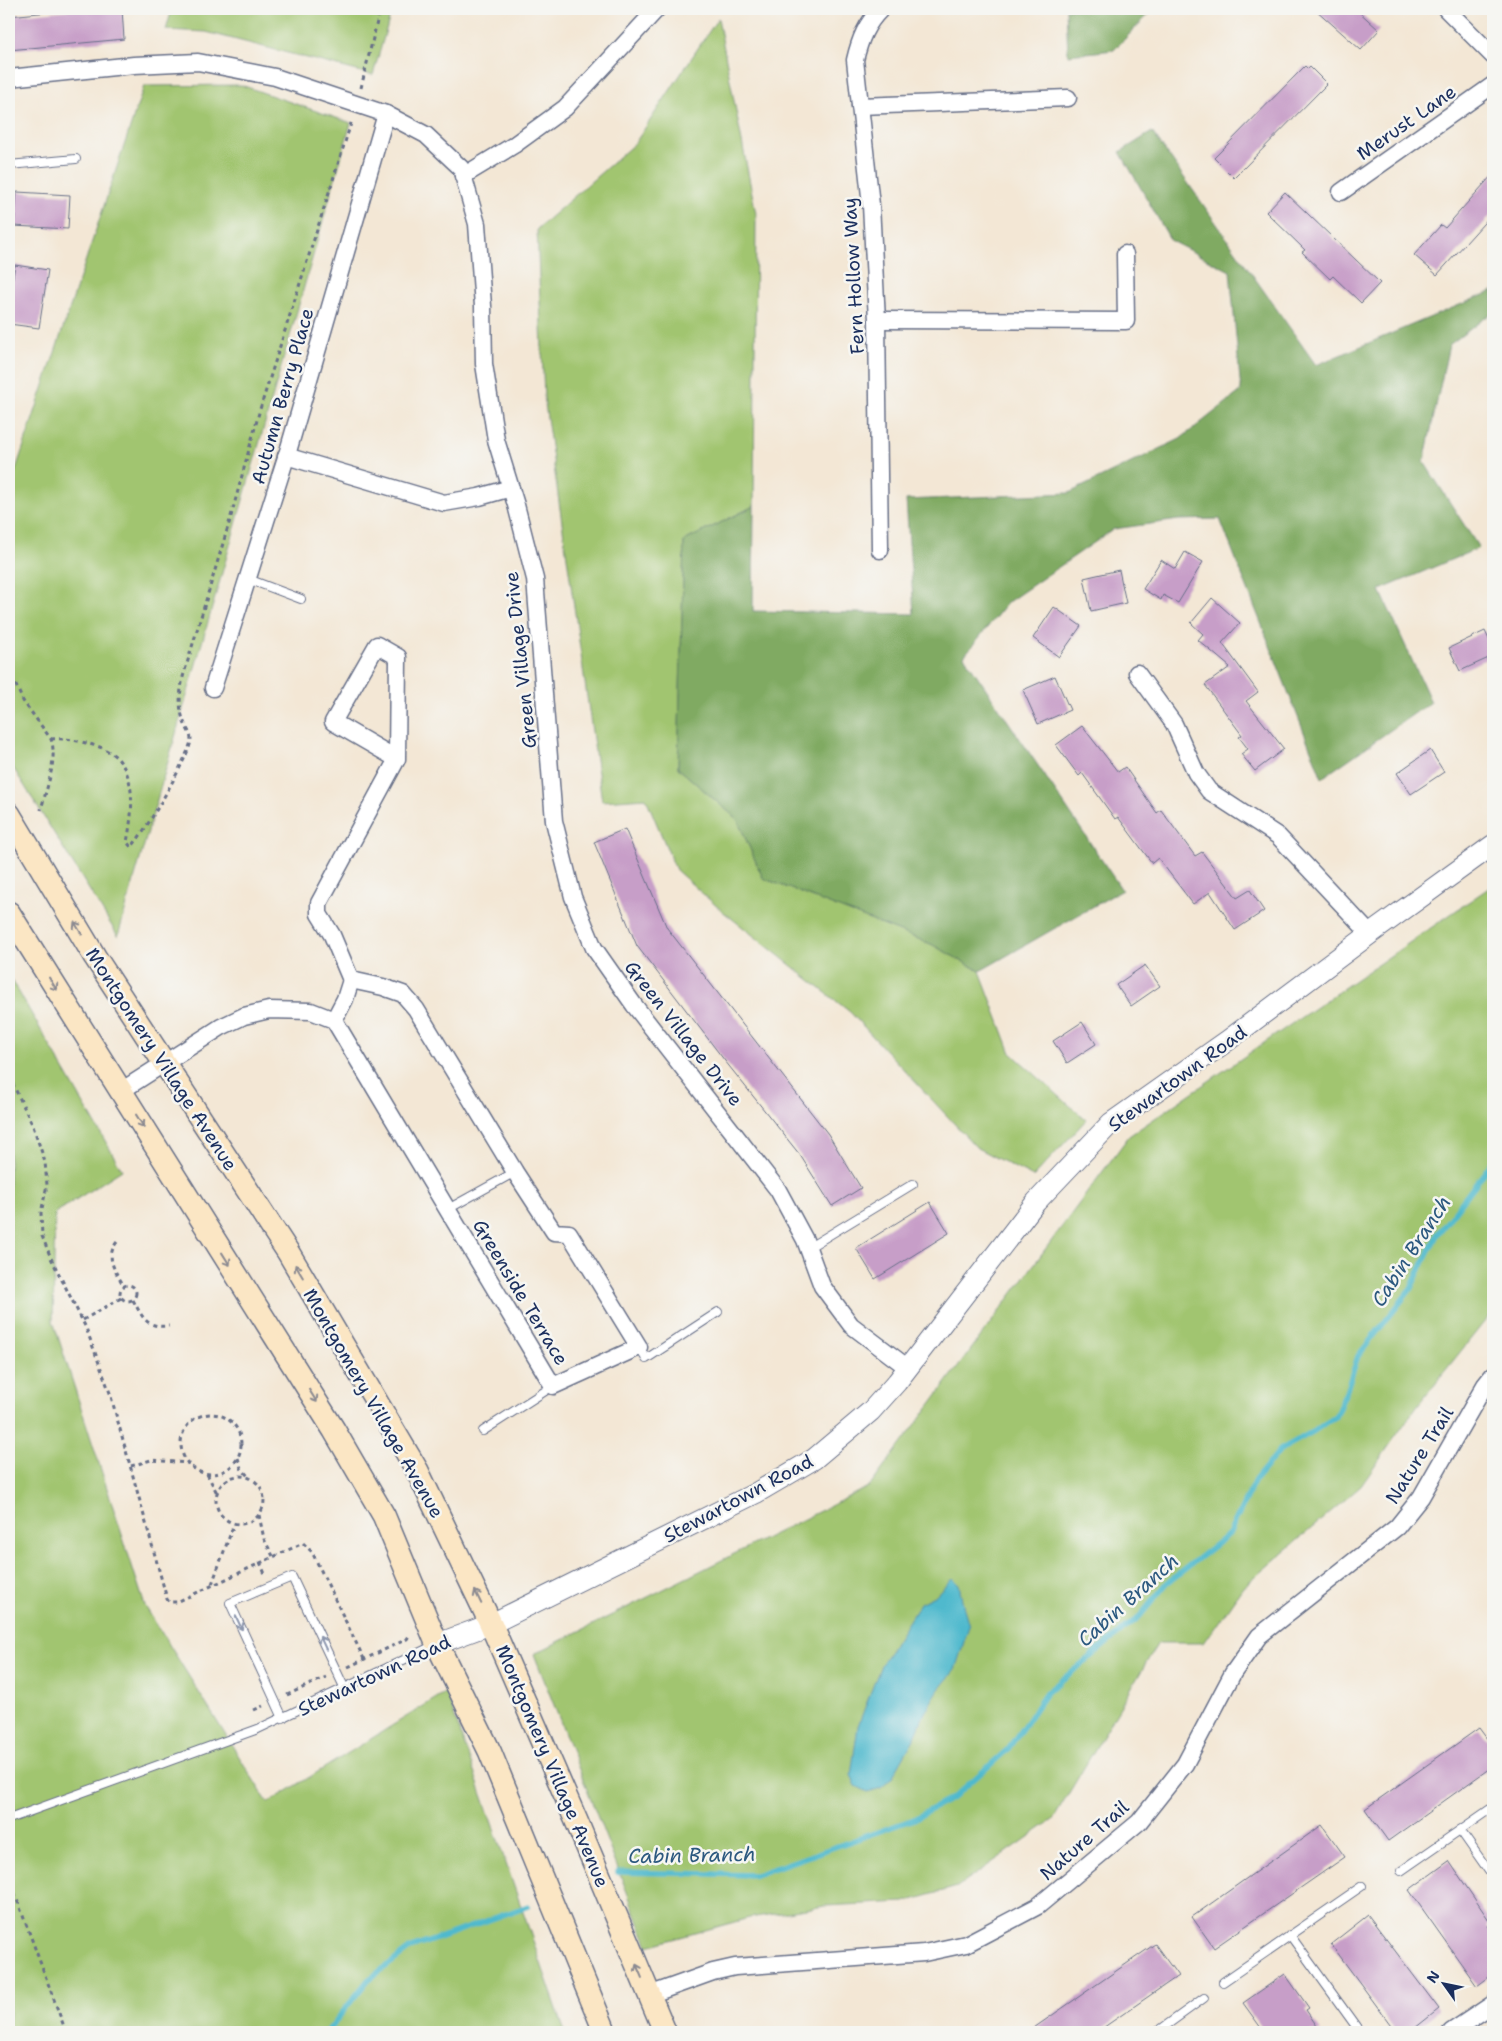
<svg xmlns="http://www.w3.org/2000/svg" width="1502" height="2041" font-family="'Shantell Sans',sans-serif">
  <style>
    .green { fill: #a1c570; stroke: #5e7a67 }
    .forest { fill: #80aa62; stroke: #4e6c60 }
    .water { fill: #50b9cd; stroke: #367496 }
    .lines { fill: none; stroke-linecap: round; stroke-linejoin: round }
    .stream { stroke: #50b9cd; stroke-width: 5.5 }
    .building { fill: #c79ec8 }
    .service-casing { stroke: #676f88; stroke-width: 10 }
    .minor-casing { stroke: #676f88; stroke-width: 19 }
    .tertiary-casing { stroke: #676f88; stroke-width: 22 }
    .secondary-casing { stroke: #676f88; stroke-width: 25 }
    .path { stroke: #676f88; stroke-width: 3; stroke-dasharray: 4 4; stroke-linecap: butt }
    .service { stroke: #fff; stroke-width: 8 }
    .minor { stroke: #fff; stroke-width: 16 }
    .tertiary { stroke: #fff; stroke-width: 20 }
    .secondary { stroke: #fbe6c4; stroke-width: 22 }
    .oneway { stroke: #8b8a91 }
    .oneway2 { stroke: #8d97ae }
    .labels { text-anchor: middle; stroke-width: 5; stroke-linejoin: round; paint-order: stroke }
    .street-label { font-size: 19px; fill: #1b2f5e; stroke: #f6f6f2 }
    .water-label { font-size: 20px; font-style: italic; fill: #2b587f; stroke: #f6f6f2 }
  </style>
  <rect width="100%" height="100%" fill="#f6f6f2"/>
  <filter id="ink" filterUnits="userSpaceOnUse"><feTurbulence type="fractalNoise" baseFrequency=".02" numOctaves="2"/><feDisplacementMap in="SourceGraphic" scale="10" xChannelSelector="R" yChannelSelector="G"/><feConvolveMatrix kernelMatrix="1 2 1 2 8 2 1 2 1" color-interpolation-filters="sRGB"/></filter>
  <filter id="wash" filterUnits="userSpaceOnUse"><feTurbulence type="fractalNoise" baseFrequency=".0096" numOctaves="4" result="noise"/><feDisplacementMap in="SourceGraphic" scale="20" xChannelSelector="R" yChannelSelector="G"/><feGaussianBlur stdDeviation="1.12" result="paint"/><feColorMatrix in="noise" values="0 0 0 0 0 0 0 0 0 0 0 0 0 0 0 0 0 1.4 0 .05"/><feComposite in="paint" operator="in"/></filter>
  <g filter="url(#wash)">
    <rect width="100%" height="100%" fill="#f3e7d5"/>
    <g class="green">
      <polygon points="172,9 392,9 373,75 206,32 166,30"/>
      <polygon points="718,18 756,214 754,506 684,541 678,768 737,819 763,878 931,944 980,971 1011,1053 1086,1120 1033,1177 977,1148 850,1012 721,910 676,870 646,798 602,801 544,397 537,229 635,143"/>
      <polygon points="241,85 351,123 118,936 9,761 9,490 144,86"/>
      <polygon points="1493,885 1493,1311 1417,1406 1361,1486 1243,1587 1204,1643 1158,1643 1053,1820 957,1887 905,1902 825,1906 749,1918 648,1946 534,1654 870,1486 1129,1136"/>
      <polygon points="9,975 122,1170 55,1213 53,1321 145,1606 268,1803 446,1692 565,2032 9,2032"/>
    </g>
    <g class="forest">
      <polygon points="1066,9 1154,9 1114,50 1068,55"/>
      <polygon points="1152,132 1316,365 1493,291 1493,312 1449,345 1424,462 1479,548 1380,590 1431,702 1322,778 1220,519 1179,520 1114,529 1008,602 964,656 1122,890 980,971 931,944 763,878 737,819 678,768 684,541 754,506 753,611 914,614 906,500 1069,493 1180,439 1241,391 1230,271 1171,241 1120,152"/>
    </g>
    <polygon class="water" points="952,1578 959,1584 962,1601 969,1626 955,1670 939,1689 926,1710 914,1739 891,1779 881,1788 868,1792 856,1786 851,1775 858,1726 881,1665 920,1603 936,1595"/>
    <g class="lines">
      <g class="stream">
        <polyline points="618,1872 755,1875 914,1819 954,1797 1008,1749 1046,1693 1140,1616 1167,1583 1229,1534 1255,1480 1280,1450 1314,1431 1335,1417 1346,1392 1358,1356 1410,1290 1437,1235 1493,1161"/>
        <polyline points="327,2032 368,1980 411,1948 528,1906"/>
      </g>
    </g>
    <g id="blocks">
      <g class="building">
        <polygon points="80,9 122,9 124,39 9,50 9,16"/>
        <polygon points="1315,9 1356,9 1379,30 1361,50"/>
        <polygon points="1305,66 1308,69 1310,67 1327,84 1234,178 1214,158"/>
        <polygon points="1493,174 1493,213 1437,275 1414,255 1441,225 1445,228"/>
        <polygon points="17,192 70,195 68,229 14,226"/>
        <polygon points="1285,192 1380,283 1361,303 1333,276 1330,279 1302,252 1305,250 1266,212"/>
        <polygon points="15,265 48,270 39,328 9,324 9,300"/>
        <polygon points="1185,552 1203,562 1178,603 1163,595 1161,600 1143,589 1161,560 1175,569"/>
        <polygon points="1119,570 1126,603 1091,611 1084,578"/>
        <polygon points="1212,598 1240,623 1222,643 1258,692 1246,701 1284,749 1255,771 1241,754 1248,749 1239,737 1242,735 1205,685 1230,667 1198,640 1203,634 1191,623"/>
        <polygon points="1054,607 1081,626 1059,657 1033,638"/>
        <polygon points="1485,631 1493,648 1493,656 1460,671 1449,648"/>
        <polygon points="1055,676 1070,710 1038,724 1023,690"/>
        <polygon points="1082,726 1118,772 1125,767 1157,813 1161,810 1195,856 1202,852 1237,898 1250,890 1264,911 1235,930 1210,892 1193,904 1158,858 1152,863 1118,817 1115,819 1082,773 1079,776 1056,745"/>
        <polygon points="1430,750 1444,772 1411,794 1397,773"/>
        <polygon points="625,829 667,928 828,1134 861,1188 832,1206 800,1155 725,1061 637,946 594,842"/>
        <polygon points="1145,965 1160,986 1131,1006 1116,985"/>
        <polygon points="1082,1022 1096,1044 1067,1063 1053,1041"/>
        <polygon points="930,1202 949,1233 875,1279 856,1248"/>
        <polygon points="1479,1728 1493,1747 1493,1766 1388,1841 1365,1809"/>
        <polygon points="1322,1825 1345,1857 1214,1948 1192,1917"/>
        <polygon points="1449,1861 1491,1923 1487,1926 1493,1934 1493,1974 1477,1986 1409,1890"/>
        <polygon points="1368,1915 1439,2009 1410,2032 1396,2032 1331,1944"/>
        <polygon points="1155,1944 1178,1976 1097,2032 1028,2032"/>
        <polygon points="1285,1974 1309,2008 1306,2010 1321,2032 1264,2032 1243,2003"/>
      </g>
    </g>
  </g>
  <g filter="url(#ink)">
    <use href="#blocks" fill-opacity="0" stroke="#676f88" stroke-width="1"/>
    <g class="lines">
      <defs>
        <g id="service">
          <polyline points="9,165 76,159"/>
          <polyline points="248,579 301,599"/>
          <polyline points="448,1209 515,1172"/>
          <polyline points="808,1248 913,1184"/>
          <polyline points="639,1347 646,1359 718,1312"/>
          <polyline points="483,1431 553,1386"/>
          <polyline points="283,1718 230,1603 292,1577 344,1687"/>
          <polyline points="9,1819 258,1729 435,1645"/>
          <polyline points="1460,1830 1493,1877"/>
          <polyline points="1401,1871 1493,1807"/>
          <polyline points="1290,1935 1360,2032"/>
          <polyline points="1223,1982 1362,1886"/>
          <polyline points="1157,2032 1204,1998"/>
        </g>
        <g id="minor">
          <polyline points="1446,9 1493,56"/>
          <polyline points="9,78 134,65 198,62 275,77 386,114 426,135 461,168 477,224 483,306 484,364 496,440 516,505 535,579 554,821 573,897 594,948 634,1005 778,1190 805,1240 822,1286 851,1325 908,1368"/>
          <polyline points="860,106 1068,98"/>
          <polyline points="463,176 514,145 565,108 657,9"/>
          <polyline points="1341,192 1493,85"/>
          <polyline points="877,320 1126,321 1125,254"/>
          <polyline points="286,456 444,503 479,497 511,488"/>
          <path d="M880,550L877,320L871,205L855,60C860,39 866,24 881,9"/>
          <polyline points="1137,673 1174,724 1196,773 1209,791 1278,836 1370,934"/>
          <polyline points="213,688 289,448 386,114"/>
          <polyline points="334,1020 345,999 351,980"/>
          <polyline points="121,1091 221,1027 244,1016 269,1010 311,1011 334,1020 553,1386 639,1347 569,1233 554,1232 515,1172 416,1009 403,994 383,987 351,980 332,935 319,914 319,903 397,759 333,722 377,645 398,657 397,759"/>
          <polyline points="649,1995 713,1972 735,1967 924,1953 966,1944 1038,1906 1139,1822 1185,1764 1233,1673 1259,1636 1397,1527 1421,1497 1485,1385 1493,1375"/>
          <polyline points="1451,2032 1493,2004"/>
        </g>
        <polyline id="tertiary" points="437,1644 491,1624 756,1493 814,1459 871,1411 897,1382 1036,1202 1111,1123 1227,1041 1370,934 1493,845"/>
        <g id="secondary">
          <polyline points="9,814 95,957 288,1252 417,1470 491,1624 576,1820 665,2032"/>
          <polyline points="9,913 334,1430 384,1516 437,1644 490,1752 605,2032"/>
        </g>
      </defs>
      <use href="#service" class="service-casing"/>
      <use href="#minor" class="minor-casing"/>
      <use href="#tertiary" class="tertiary-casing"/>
      <use href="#secondary" class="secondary-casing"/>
      <g class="path">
        <polyline points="361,88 380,9"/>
        <path d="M9,670L23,701L51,739C58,760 46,789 41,810"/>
        <path d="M51,739C63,738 74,740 86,743C92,745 99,746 104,749C139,765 133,812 127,842L131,847C142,838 191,753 191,740C191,733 186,728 184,722C178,706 180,693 183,677L230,520L260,409L352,120"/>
        <polyline points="9,1076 33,1126 45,1162 47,1185 41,1213 42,1236 51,1258 86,1328 110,1393 167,1599 169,1602 177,1602 303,1543 312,1552 364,1659"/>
        <path d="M117,1242C104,1258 116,1272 124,1286"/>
        <circle cx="128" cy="1293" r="8"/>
        <path d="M133,1300C143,1318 146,1328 169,1326"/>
        <polyline points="83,1320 121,1298"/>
        <circle cx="211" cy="1444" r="30"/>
        <polyline points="238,1458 241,1468 248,1476"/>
        <polyline points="131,1466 151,1460 187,1463"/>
        <polyline points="207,1474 217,1493"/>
        <circle cx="240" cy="1500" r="24"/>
        <polyline points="259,1515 264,1539 273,1556"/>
        <polyline points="260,1562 265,1574"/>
        <polyline points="212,1584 234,1524"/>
        <polyline points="348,1667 407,1639 410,1634"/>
        <polyline points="287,1695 326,1677"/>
        <polyline points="254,1710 263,1706"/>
        <polyline points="9,1878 66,2032"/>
      </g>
      <use href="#service" class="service"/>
      <use href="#minor" class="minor"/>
      <use href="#tertiary" class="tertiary"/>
      <use href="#secondary" class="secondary"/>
    </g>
    <defs><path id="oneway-shaft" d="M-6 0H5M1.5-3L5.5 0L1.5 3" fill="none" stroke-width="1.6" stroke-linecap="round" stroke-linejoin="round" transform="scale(1.25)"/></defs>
    <g class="oneway">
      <use href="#oneway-shaft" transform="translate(78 928) rotate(-121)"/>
      <use href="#oneway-shaft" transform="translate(53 984) rotate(58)"/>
      <use href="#oneway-shaft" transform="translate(140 1121) rotate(58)"/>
      <use href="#oneway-shaft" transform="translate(226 1259) rotate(58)"/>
      <use href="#oneway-shaft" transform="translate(299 1271) rotate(-121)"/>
      <use href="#oneway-shaft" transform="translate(313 1396) rotate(58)"/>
      <use href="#oneway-shaft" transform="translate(478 1597) rotate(-116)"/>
      <use href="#oneway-shaft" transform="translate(639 1971) rotate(-113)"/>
    </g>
    <g class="oneway2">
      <use href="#oneway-shaft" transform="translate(239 1623) rotate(65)"/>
      <use href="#oneway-shaft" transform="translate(323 1643) rotate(-115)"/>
    </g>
  </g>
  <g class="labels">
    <g class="street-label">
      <text transform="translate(1406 122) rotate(-35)" y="7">Merust Lane</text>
      <text transform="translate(853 276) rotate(-93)" y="7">Fern Hollow Way</text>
      <text transform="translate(282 396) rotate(-74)" y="7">Autumn Berry Place</text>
      <text transform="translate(520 660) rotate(-96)" y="7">Green Village Drive</text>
      <text transform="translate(684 1033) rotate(52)" y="7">Green Village Drive</text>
      <text transform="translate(162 1059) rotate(57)" y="7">Montgomery Village Avenue</text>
      <text transform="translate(1177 1078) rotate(-36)" y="7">Stewartown Road</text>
      <text transform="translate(521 1292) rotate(59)" y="7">Greenside Terrace</text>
      <text transform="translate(374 1403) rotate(60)" y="7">Montgomery Village Avenue</text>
      <text transform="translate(1419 1455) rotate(-58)" y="7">Nature Trail</text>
      <text transform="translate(738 1498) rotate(-28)" y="7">Stewartown Road</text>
      <text transform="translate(374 1675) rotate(-25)" y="7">Stewartown Road</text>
      <text transform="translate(553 1766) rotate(67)" y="7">Montgomery Village Avenue</text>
      <text transform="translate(1084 1840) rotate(-41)" y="7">Nature Trail</text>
    </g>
    <g class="water-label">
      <text transform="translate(1411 1251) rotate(-57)" y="7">Cabin Branch</text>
      <text transform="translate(1128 1600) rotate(-42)" y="7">Cabin Branch</text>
      <text transform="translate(692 1855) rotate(-1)" y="7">Cabin Branch</text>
    </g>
  </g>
  <rect width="1502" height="2041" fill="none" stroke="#f6f6f2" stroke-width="30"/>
  <g transform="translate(1444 1984) rotate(303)" stroke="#f6f6f2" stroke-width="4" paint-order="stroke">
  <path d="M0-4L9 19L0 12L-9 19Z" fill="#1b2f5e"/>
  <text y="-8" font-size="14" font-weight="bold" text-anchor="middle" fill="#1b2f5e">N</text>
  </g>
</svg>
